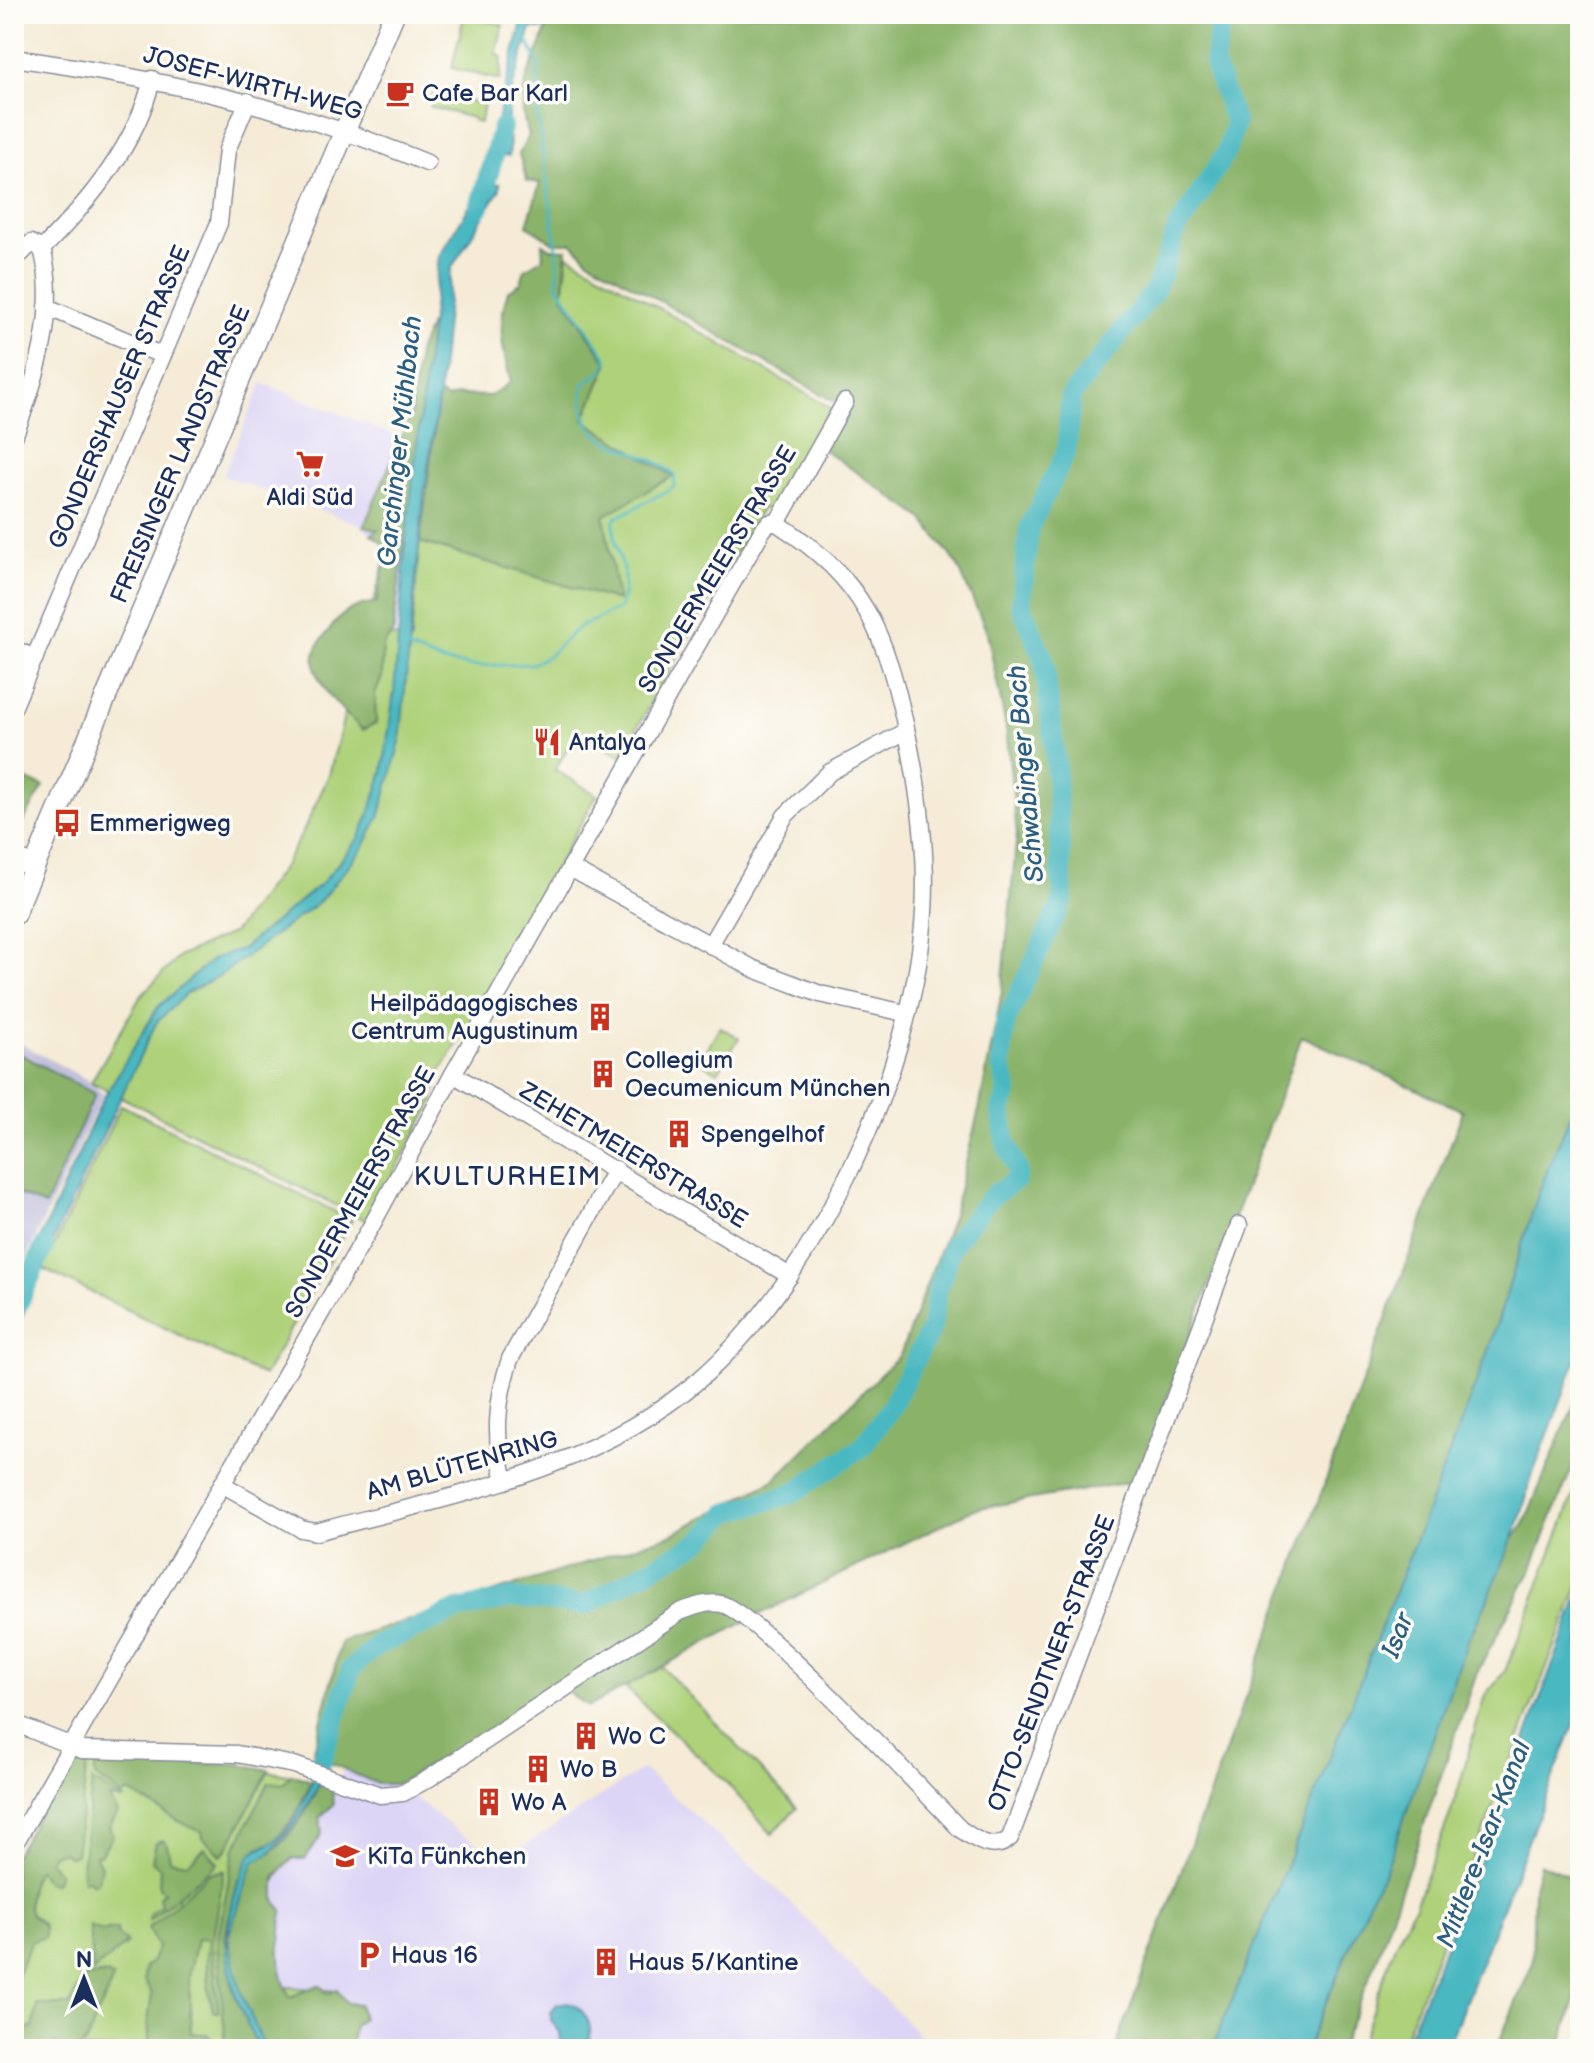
<svg xmlns="http://www.w3.org/2000/svg" width="1594" height="2063" font-family="'Balsamiq Sans',sans-serif">
  <style>
    .built { fill: #ddd5f6 }
    .industrial { fill: #c2c1dc }
    .green { fill: #aed179; stroke: #64806c; stroke-width: 2 }
    .forest { fill: #8ab369; stroke: #527164; stroke-width: 2 }
    .water { fill: #4ab8c1; stroke: #327490; stroke-width: 2 }
    .lines { fill: none; stroke-linecap: round; stroke-linejoin: round }
    .stream { stroke: #4ab8c1; stroke-width: 3 }
    .river { stroke: #4ab8c1; stroke-width: 20 }
    .minor-casing { stroke: #888d9a; stroke-width: 19 }
    .major-casing { stroke: #888d9a; stroke-width: 23 }
    .minor { stroke: #fff; stroke-width: 16 }
    .major { stroke: #fff; stroke-width: 20 }
    .labels { text-anchor: middle; stroke-width: 7; stroke-linejoin: round; paint-order: stroke }
    .street-label { font-size: 24px; fill: #1b2f5e; stroke: #fdfcf7 }
    .poi-label { font-size: 24px; fill: #1b2f5e; stroke: #fdfcf7; text-anchor: start }
    .water-label { font-size: 26px; font-style: italic; fill: #2b5f81; stroke: #fdfcf7 }
    .neighbourhood-label { font-size: 26px; letter-spacing: 2px; fill: #1b2f5e; stroke: #fdfcf7 }
  </style>
  <rect width="100%" height="100%" fill="#fdfcf7"/>
  <filter id="ink" filterUnits="userSpaceOnUse"><feTurbulence type="fractalNoise" baseFrequency=".0125" numOctaves="2"/><feDisplacementMap in="SourceGraphic" scale="16" xChannelSelector="R" yChannelSelector="G"/><feConvolveMatrix kernelMatrix="1 2 1 2 8 2 1 2 1" color-interpolation-filters="sRGB"/></filter>
  <filter id="wash" filterUnits="userSpaceOnUse"><feTurbulence type="fractalNoise" baseFrequency=".006" numOctaves="4" result="noise"/><feDisplacementMap in="SourceGraphic" scale="32" xChannelSelector="R" yChannelSelector="G"/><feGaussianBlur stdDeviation="1.8" result="paint"/><feColorMatrix in="noise" values="0 0 0 0 0 0 0 0 0 0 0 0 0 0 0 0 0 1.4 0 .05"/><feComposite in="paint" operator="in"/></filter>
  <g filter="url(#wash)">
    <rect width="100%" height="100%" fill="#f5ebd6"/>
    <g class="built">
      <polygon points="262,383 401,438 364,526 406,538 396,637 378,634 388,547 359,524 223,476"/>
      <polygon points="643,1769 775,1887 933,2049 335,2049 249,1984 260,1906 344,1770 377,1784 397,1784 461,1834 504,1859"/>
    </g>
    <polygon class="industrial" points="14,1040 91,1082 103,1094 14,1283"/>
    <g class="green">
      <polygon points="464,16 503,25 496,55 502,56 500,80 452,68"/>
      <polygon points="433,93 441,98 442,95 484,105 480,123 473,121 473,118 430,107"/>
      <polygon points="568,255 831,408 773,511 762,508 621,756 576,733 555,770 597,795 531,911 535,913 438,1076 433,1103 367,1221 91,1082 142,994 180,956 234,932 284,866 303,832 329,775 388,547 378,634 411,640 420,542 618,600 584,420 608,364 563,296"/>
      <polygon points="720,1027 739,1038 718,1072 700,1062"/>
      <polygon points="121,1105 352,1220 264,1376 43,1269"/>
      <polygon points="1580,1479 1580,1581 1400,2049 1359,2049 1394,1947 1415,1905 1454,1804 1485,1695 1505,1671 1518,1640"/>
      <polygon points="662,1667 797,1808 772,1834 724,1780 625,1687"/>
      <path d="M68,1764C157,1766 248,1755 332,1789L260,1906L250,1984L338,1991L335,2049H14V1857Z"/>
    </g>
    <g class="forest">
      <path d="M548,14H1580V1098C1532,1186 1513,1288 1477,1381C1391,1605 1303,1828 1212,2049H1115L1463,1111L1302,1036L1136,1481L974,1509L746,1621L588,1707L562,1687L397,1784H377L313,1755L341,1642L671,1535L774,1480L900,1355L953,1215L979,1110L1002,991L1017,834L1006,727L987,632L958,566L922,518L823,449L840,405L589,260L572,243H554L527,225L540,183L527,181L519,154L529,135C507,82 546,57 548,14Z"/>
      <path d="M542,243L551,249H567L563,296L608,364L584,420L673,476L604,516L618,601L420,542L439,394L447,399L458,395L490,396L511,382C502,349 497,323 508,291L521,283L525,269L543,259Z"/>
      <path d="M432,320L406,538L398,537L404,541L393,632L383,646L382,677L375,694L376,723L363,730C344,712 304,678 317,648C320,641 326,634 331,628C342,611 358,604 377,602L388,547L371,534L378,530L364,526L411,414L418,352Z"/>
      <polygon points="14,776 44,786 23,822 14,807"/>
      <polygon points="14,1051 95,1094 45,1206 14,1192"/>
      <path d="M1580,1390V1448L1531,1570L1477,1673L1374,1967L1340,2049H1306L1373,1892L1385,1872L1469,1637C1490,1602 1495,1558 1523,1526Z"/>
      <path d="M68,1764H87L76,1855L71,1857L62,1852L52,1855L49,1861L59,1873L55,1883L47,1882L38,1869C30,1880 25,1902 31,1914C34,1920 41,1920 44,1927V1937L31,1942L14,1982V1857Z"/>
      <path d="M96,1764H238L269,1770L228,1848L221,1855L203,1837L202,1831C175,1823 154,1804 128,1792L123,1796L94,1775Z"/>
      <polygon points="291,1774 312,1781 293,1818 274,1842 258,1848 250,1857 246,1872 238,1881 225,1936 233,1991 259,2049 241,2046 226,2049 217,1943 234,1850 269,1782 284,1784"/>
      <polygon points="92,1781 125,1800 109,1798 118,1812 109,1828 113,1835 100,1855 95,1855 101,1866 98,1881 93,1884 88,1879 83,1881 82,1868"/>
      <path d="M319,1783L332,1789L334,1804L320,1817L322,1834L305,1859H292L275,1877V1901L283,1910C280,1940 275,1970 290,1997L319,1985L328,1994L337,1989L347,2003L359,2004L363,2019L354,2025L351,2049H265L240,1990L228,1937L254,1861C280,1853 311,1810 319,1783Z"/>
      <polygon points="163,1840 167,1844 170,1860 188,1863 205,1848 218,1863 149,1920 150,1913 161,1905 159,1897 165,1891 159,1888 160,1868 152,1861 156,1842"/>
      <polygon points="1540,1864 1573,1877 1580,1884 1580,1986 1559,2049 1496,2049 1532,1965 1534,1888"/>
      <path d="M224,1871L212,1944L219,2013L213,2011C207,1987 205,1961 209,1938L197,1939L189,1975L191,2033L208,2035L220,2049H150L148,2022L152,1994L144,1981L145,1967L152,1961L158,1947L148,1928L210,1873Z"/>
      <polygon points="89,1926 101,1931 117,1929 117,1934 127,1943 93,1972"/>
      <path d="M106,1974L113,1978C108,1995 100,2007 95,2021C87,2044 82,2059 54,2043L49,2049H14V2039L24,2029L33,2028L37,2005H69L85,1977Z"/>
    </g>
    <g class="water">
      <path d="M524,14H540L543,29H531C523,56 509,89 508,117C507,131 512,141 509,156L489,152Z"/>
      <polygon points="484,183 500,184 500,189 451,269 439,394 424,493 400,742 380,815 363,848 320,901 221,975 187,993 156,1023 38,1272 27,1268 103,1099 158,1007 213,959 243,948 323,882 358,839 368,818 383,771 394,692 406,538 439,256"/>
      <path d="M1580,1098V1350L1528,1487C1527,1511 1483,1613 1469,1637L1385,1872L1373,1892L1306,2049H1212C1303,1828 1391,1605 1477,1381C1513,1288 1532,1186 1580,1098Z"/>
      <polygon points="1580,1591 1580,1708 1572,1729 1447,2049 1403,2049 1484,1851"/>
      <path d="M324,1739L330,1740C321,1783 315,1801 286,1834C274,1846 272,1856 254,1861L228,1937L240,1990L265,2049H259C223,1977 215,1931 249,1858C255,1847 265,1848 274,1842C304,1819 316,1773 324,1739Z"/>
      <path d="M568,2002C584,2008 592,2022 590,2039L582,2049H562L560,2032L551,2021V2012L557,2004Z"/>
    </g>
    <g class="lines">
      <path class="stream" d="M409,649L443,662L473,666L532,664L548,656L578,628L620,608C633,563 612,559 614,519L674,487L675,476C639,439 572,456 584,384L603,370L608,359L558,286V258L537,111L538,62L527,41"/>
      <g class="river">
        <polyline points="479,208 502,127"/>
        <polyline points="14,1313 44,1247"/>
        <polyline points="320,1766 351,1669 376,1646 458,1610 514,1598 585,1605 699,1542 727,1513 792,1494 862,1447 890,1409 931,1329 938,1289 953,1244 991,1197 1016,1180 1018,1170 1006,1144 1001,1111 1008,1090 1001,1065 1005,1023 1063,900 1055,754 1044,660 1021,605 1029,528 1066,453 1071,396 1156,289 1177,229 1226,153 1235,123 1214,63 1221,21 1217,14"/>
      </g>
    </g>
  </g>
  <g filter="url(#ink)">
    <g class="lines">
      <defs>
        <g id="minor">
          <path d="M14,58C160,79 291,106 427,163"/>
          <path d="M14,254L22,253L31,243L42,249C89,202 137,144 152,79"/>
          <polyline points="47,307 161,355"/>
          <path d="M14,437C36,380 59,310 42,249"/>
          <polyline points="14,649 35,658"/>
          <polyline points="14,706 219,223 227,150 248,101"/>
          <polyline points="570,868 754,969 820,994 905,1013"/>
          <polyline points="710,945 785,816 830,772 906,731"/>
          <polyline points="453,1074 790,1276"/>
          <path d="M505,1481C494,1437 496,1402 510,1359L616,1169"/>
          <path d="M222,1484L301,1529L316,1532C449,1496 592,1472 700,1379C817,1278 915,1067 924,912C928,853 919,791 907,733C885,632 866,581 777,523"/>
          <path d="M14,1723L82,1750L237,1754L294,1765L380,1795L403,1793L428,1779L680,1612C693,1607 708,1601 721,1604C754,1610 925,1793 960,1829C976,1840 994,1853 1010,1838L1239,1225"/>
          <polyline points="14,1845 373,1223 453,1074 762,531 769,523 777,523 845,402"/>
        </g>
        <g id="major">
          <polyline points="14,859 34,866"/>
          <polyline points="14,915 394,14"/>
        </g>
      </defs>
      <use href="#minor" class="minor-casing"/>
      <use href="#major" class="major-casing"/>
      <use href="#minor" class="minor"/>
      <use href="#major" class="major"/>
    </g>
  </g>
  <defs>
    <symbol id="cafe-bare" viewBox="-9 -9 18 18"><path d="M-5.5-4.5H6V0H3Q3 3.5 0 3.5H-2.5Q-5.5 3.5-5.5 0ZM3-3.2v2h1.7v-2ZM-6 4.5H4V6H-6Z" fill="#c8321e" stroke="#fdfcf7" stroke-width="2.5" paint-order="stroke"/></symbol>
    <symbol id="supermarket-bare" viewBox="-9 -9 18 18"><path d="M-6-5.5h2.5l.6 2H6L4.5 2H-2.5L-4.4-4H-6ZM-1.5 3.2a1.3 1.3 0 1 0 .1 0ZM3 3.2a1.3 1.3 0 1 0 .1 0Z" fill="#c8321e" stroke="#fdfcf7" stroke-width="2.5" paint-order="stroke"/></symbol>
    <symbol id="restaurant-bare" viewBox="-9 -9 18 18"><path d="M-5-6h1v4h1v-4h1v4h1v-4h1v5L-1.5 .5V6h-2V.5L-5-1ZM5-6V6H3V1.5H1.5Q1.5-4 5-6Z" fill="#c8321e" stroke="#fdfcf7" stroke-width="2.5" paint-order="stroke"/></symbol>
    <symbol id="bus-bare" viewBox="-9 -9 18 18"><path d="M-5-6H5V4H4V6H2V4H-2V6H-4V4H-5ZM-3.5-4V0h7V-4ZM-3.5 1.2v1.5H-2V1.2ZM2 1.2v1.5H3.5V1.2Z" fill="#c8321e" stroke="#fdfcf7" stroke-width="2.5" paint-order="stroke"/></symbol>
    <symbol id="building-bare" viewBox="-9 -9 18 18"><path d="M-4-6H4V6H1V3H-1V6H-4ZM-2.5-4.3h1.7v1.8h-1.7ZM.8-4.3h1.7v1.8H.8ZM-2.5-1h1.7V.8h-1.7ZM.8-1h1.7V.8H.8Z" fill="#c8321e" stroke="#fdfcf7" stroke-width="2.5" paint-order="stroke"/></symbol>
    <symbol id="school-bare" viewBox="-9 -9 18 18"><path d="M0-5L7-2L0 1L-7-2ZM-4 1L0 2.5L4 1V4Q0 6-4 4Z" fill="#c8321e" stroke="#fdfcf7" stroke-width="2.5" paint-order="stroke"/></symbol>
    <symbol id="parking-bare" viewBox="-9 -9 18 18"><path d="M-3.5-5.5H1a3.5 3.5 0 0 1 0 7H-1V5.5H-3.5ZM-1-3.4V-.6H.8a1.4 1.4 0 0 0 0-2.8Z" fill="#c8321e" stroke="#fdfcf7" stroke-width="2.5" paint-order="stroke"/></symbol>
  </defs>
  <g fill-rule="evenodd">
    <use href="#cafe-bare" x="380" y="73" width="40" height="40"/>
    <use href="#supermarket-bare" x="290" y="444" width="40" height="40"/>
    <use href="#restaurant-bare" x="527" y="722" width="40" height="40"/>
    <use href="#bus-bare" x="47" y="803" width="40" height="40"/>
    <use href="#building-bare" x="580" y="997" width="40" height="40"/>
    <use href="#building-bare" x="583" y="1054" width="40" height="40"/>
    <use href="#building-bare" x="659" y="1114" width="40" height="40"/>
    <use href="#building-bare" x="566" y="1716" width="40" height="40"/>
    <use href="#building-bare" x="518" y="1749" width="40" height="40"/>
    <use href="#building-bare" x="469" y="1782" width="40" height="40"/>
    <use href="#school-bare" x="325" y="1836" width="40" height="40"/>
    <use href="#parking-bare" x="349" y="1935" width="40" height="40"/>
    <use href="#building-bare" x="586" y="1942" width="40" height="40"/>
  </g>
  <g class="labels">
    <g class="street-label">
      <text transform="translate(253 83) rotate(15)" y="8">JOSEF-WIRTH-WEG</text>
      <text transform="translate(119 397) rotate(-67)" y="8">GONDERSHAUSER STRASSE</text>
      <text transform="translate(180 454) rotate(-67)" y="8">FREISINGER LANDSTRASSE</text>
      <text transform="translate(717 569) rotate(-59)" y="8">SONDERMEIERSTRASSE</text>
      <text transform="translate(634 1155) rotate(31)" y="8">ZEHETMEIERSTRASSE</text>
      <text transform="translate(360 1192) rotate(-61)" y="8">SONDERMEIERSTRASSE</text>
      <text transform="translate(462 1465) rotate(-16)" y="8">AM BLÜTENRING</text>
      <text transform="translate(1051 1663) rotate(-69)" y="8">OTTO-SENDTNER-STRASSE</text>
    </g>
    <g class="poi-label">
      <text x="422" y="101">Cafe Bar Karl</text>
      <text x="310" y="505" text-anchor="middle">Aldi Süd</text>
      <text x="569" y="750">Antalya</text>
      <text x="89" y="831">Emmerigweg</text>
      <text x="578" y="1011" text-anchor="end">Heilpädagogisches<tspan x="578" dy="28">Centrum Augustinum</tspan></text>
      <text x="625" y="1068">Collegium<tspan x="625" dy="28">Oecumenicum München</tspan></text>
      <text x="701" y="1142">Spengelhof</text>
      <text x="608" y="1744">Wo C</text>
      <text x="560" y="1777">Wo B</text>
      <text x="511" y="1810">Wo A</text>
      <text x="367" y="1864">KiTa Fünkchen</text>
      <text x="391" y="1963">Haus 16</text>
      <text x="628" y="1970">Haus 5/Kantine</text>
    </g>
    <g class="water-label">
      <text transform="translate(399 441) rotate(-84)" y="9">Garchinger Mühlbach</text>
      <text transform="translate(1025 774) rotate(-95)" y="9">Schwabinger Bach</text>
      <text transform="translate(1397 1635) rotate(-69)" y="9">Isar</text>
      <text transform="translate(1483 1844) rotate(-69)" y="9">Mittlere-Isar-Kanal</text>
    </g>
    <g class="neighbourhood-label">
      <text x="508" y="1185">KULTURHEIM</text>
    </g>
  </g>
  <rect width="1594" height="2063" fill="none" stroke="#fdfcf7" stroke-width="48"/>
  <g transform="translate(84 1979)" stroke="#fdfcf7" stroke-width="6" paint-order="stroke">
  <path d="M0-6L14 30L0 20L-14 30Z" fill="#1b2f5e"/>
  <text y="-12" font-size="22" font-weight="bold" text-anchor="middle" fill="#1b2f5e">N</text>
  </g>
</svg>
